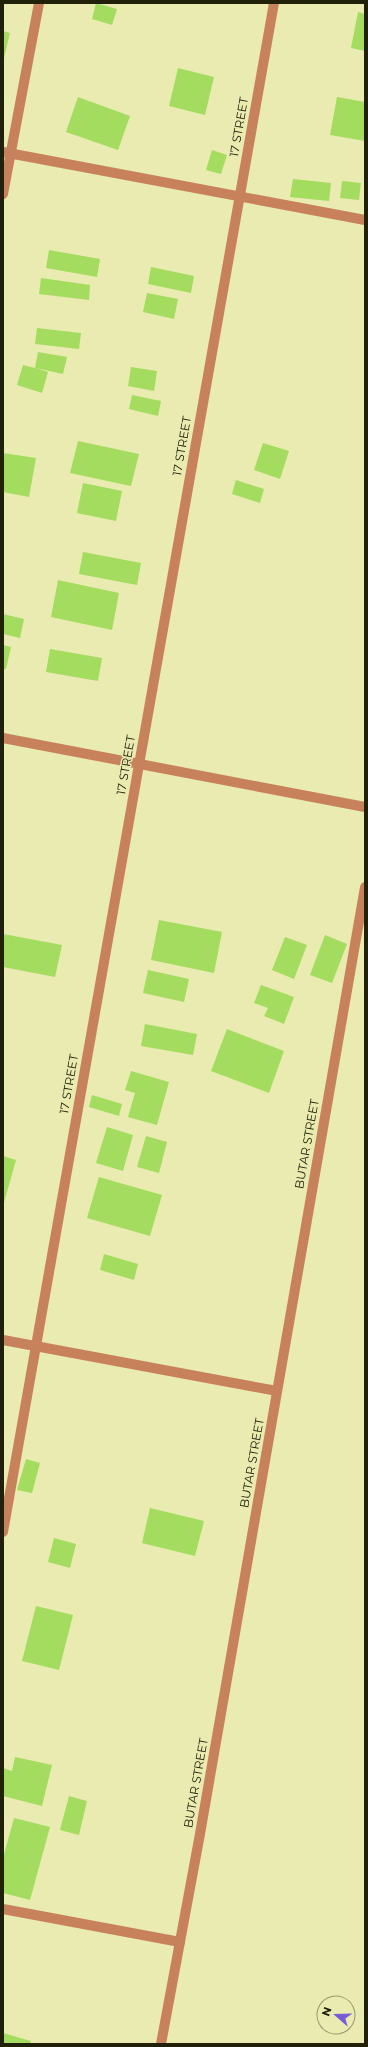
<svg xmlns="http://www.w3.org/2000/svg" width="368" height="2047" font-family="Montserrat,sans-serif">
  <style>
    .building { fill: #a4dc60 }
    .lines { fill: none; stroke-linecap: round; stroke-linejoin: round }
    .street { stroke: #c8825b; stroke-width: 10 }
    .labels { text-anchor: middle; stroke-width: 3; stroke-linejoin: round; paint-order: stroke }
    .street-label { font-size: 12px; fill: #21210a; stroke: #e9ebb1 }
  </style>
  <rect width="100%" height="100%" fill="#e9ebb1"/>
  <g class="building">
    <polygon points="96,3 117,9 112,25 92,19"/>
    <polygon points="358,12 365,14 365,51 351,48"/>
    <polygon points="3,31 10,33 4,58 3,58"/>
    <polygon points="178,68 214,77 205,115 169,106"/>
    <polygon points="78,97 130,116 118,150 66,132"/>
    <polygon points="337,97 365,102 365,141 330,135"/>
    <polygon points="212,150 227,155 221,174 206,170"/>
    <polygon points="293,179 331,183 329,201 290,197"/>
    <polygon points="342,181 361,183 359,200 340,198"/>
    <polygon points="49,250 100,259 97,277 46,268"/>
    <polygon points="151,267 194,276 191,293 148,284"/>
    <polygon points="41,278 90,285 89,300 39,294"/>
    <polygon points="147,293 178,299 174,319 143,312"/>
    <polygon points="37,328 81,333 79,349 35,344"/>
    <polygon points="38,352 67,357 63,374 36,368 48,372 42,393 17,385 23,365 35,368"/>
    <polygon points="131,367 157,371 154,391 128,386"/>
    <polygon points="132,395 161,401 158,416 129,409"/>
    <polygon points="78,441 139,454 131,486 70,473"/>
    <polygon points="263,443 289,451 280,479 254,470"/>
    <polygon points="3,453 36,458 29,497 3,492"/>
    <polygon points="236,480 264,489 260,503 232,494"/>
    <polygon points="83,483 122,491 116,521 77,513"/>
    <polygon points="83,552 141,563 137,585 79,574"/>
    <polygon points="58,580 119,593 112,630 51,617"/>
    <polygon points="3,614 24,619 20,638 3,634"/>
    <polygon points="3,645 11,647 6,669 3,669"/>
    <polygon points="50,649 102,658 98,681 46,672"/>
    <polygon points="159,920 222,932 214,973 151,960"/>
    <polygon points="3,934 62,945 55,977 3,967"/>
    <polygon points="325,935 347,944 332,983 310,975"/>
    <polygon points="285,937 307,945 294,979 272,970"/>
    <polygon points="148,970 189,979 184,1002 143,993"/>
    <polygon points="261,985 294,997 284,1024 264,1016 268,1008 254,1003"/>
    <polygon points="145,1024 197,1034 193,1055 141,1046"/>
    <polygon points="227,1029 284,1051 269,1093 211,1071"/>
    <polygon points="131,1071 169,1082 157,1125 128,1117 135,1093 125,1090"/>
    <polygon points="92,1095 122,1104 119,1116 89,1107"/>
    <polygon points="107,1127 133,1135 123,1171 96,1163"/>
    <polygon points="146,1136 167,1142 159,1173 137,1167"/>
    <polygon points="3,1156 16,1160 3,1206"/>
    <polygon points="99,1177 162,1195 150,1236 87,1218"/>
    <polygon points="104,1254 138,1264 134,1280 100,1270"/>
    <polygon points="26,1459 40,1463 32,1493 17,1490"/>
    <polygon points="150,1508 204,1521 195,1556 142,1543"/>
    <polygon points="54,1538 76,1544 70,1568 48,1562"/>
    <polygon points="36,1606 73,1615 59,1670 22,1661"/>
    <polygon points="15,1757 52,1765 42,1806 3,1796 3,1768 12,1771"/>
    <polygon points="69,1796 87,1801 79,1835 60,1830"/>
    <polygon points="14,1818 50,1827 30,1900 3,1893 3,1858"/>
    <polygon points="3,2033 31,2041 30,2044 3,2044"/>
  </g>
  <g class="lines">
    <g class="street">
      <polyline points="3,152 365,220"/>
      <polyline points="3,194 39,3"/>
      <polyline points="3,738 365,807"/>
      <polyline points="3,1340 277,1391"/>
      <polyline points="3,1532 274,3"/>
      <polyline points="3,1909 180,1942"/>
      <polyline points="161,2044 200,1834 365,887"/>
    </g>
  </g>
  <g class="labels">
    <g class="street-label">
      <text transform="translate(239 127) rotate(-80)" y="4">17 STREET</text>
      <text transform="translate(182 446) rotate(-80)" y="4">17 STREET</text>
      <text transform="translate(126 765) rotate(-80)" y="4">17 STREET</text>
      <text transform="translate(69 1084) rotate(-80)" y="4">17 STREET</text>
      <text transform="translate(307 1144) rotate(-80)" y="4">BUTAR STREET</text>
      <text transform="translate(252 1463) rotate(-80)" y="4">BUTAR STREET</text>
      <text transform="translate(196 1783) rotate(-80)" y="4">BUTAR STREET</text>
    </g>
  </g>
  <rect width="368" height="2047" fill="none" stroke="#21210a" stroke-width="8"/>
  <g transform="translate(336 2015) rotate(290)"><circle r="19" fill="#e9ebb1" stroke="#999a6e"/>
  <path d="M0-3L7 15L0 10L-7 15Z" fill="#775cd6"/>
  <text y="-6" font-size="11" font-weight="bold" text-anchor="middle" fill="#21210a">N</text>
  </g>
</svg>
